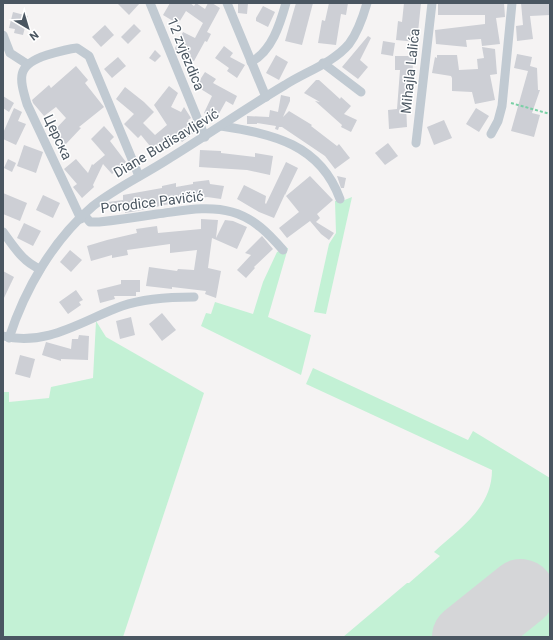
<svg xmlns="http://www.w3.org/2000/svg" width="553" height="640" font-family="Roboto,sans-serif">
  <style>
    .green { fill: #c3f1d5 }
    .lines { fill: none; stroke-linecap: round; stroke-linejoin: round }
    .runway { stroke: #d5d6d8; stroke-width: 68 }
    .building { fill: #cdcfd5 }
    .path { stroke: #7ad0a6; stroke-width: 2; stroke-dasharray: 3 2; stroke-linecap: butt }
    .minor { stroke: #c1cad2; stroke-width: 9 }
    .labels { text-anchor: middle; stroke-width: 3; stroke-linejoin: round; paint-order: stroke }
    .street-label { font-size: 14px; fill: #4a5661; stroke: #fff }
  </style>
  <rect width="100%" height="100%" fill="#f5f3f3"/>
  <g class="green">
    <polygon points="352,197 326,314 314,312 329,244 336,233 335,201 342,201"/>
    <polygon points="285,248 288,248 268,317 311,335 301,375 201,326 206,313 211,314 215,302 253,314 263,282 277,252"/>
    <polygon points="96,321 106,337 204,393 123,637 3,637 3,392 9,392 9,402 49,398 51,387 93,378"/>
    <path d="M313,368L468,440L473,431L550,478V637H343L407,583H409L440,556L434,552C460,528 492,508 492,470L306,384Z"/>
  </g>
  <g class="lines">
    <polyline class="runway" points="466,637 521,593"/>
  </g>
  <g class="building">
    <polygon points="117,3 140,3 129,15"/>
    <polygon points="170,3 190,3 194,6 196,3 205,9 208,3 212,3 220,8 207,32 211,34 207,42 205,41 194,61 176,51 175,48 183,32 195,38 203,23 186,11 178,24 163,15"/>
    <polygon points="238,3 248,3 247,14 238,13"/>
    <polygon points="296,3 313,3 302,45 285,41"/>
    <polygon points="329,3 348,3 346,15 341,14 336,45 318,43 322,20 325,21"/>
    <polygon points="404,3 421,3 417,42 396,40 398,21 402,22"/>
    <polygon points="438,3 504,3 505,17 496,18 500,44 482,46 481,39 466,40 467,47 436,44 435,30 485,24 485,15 438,15"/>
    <polygon points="521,3 550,3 550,15 530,16 533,39 517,41 516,26 523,25"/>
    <polygon points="263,6 275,12 268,27 256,21 256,18"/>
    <polygon points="13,12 28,16 23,35 14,33 15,29 9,28"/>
    <polygon points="134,24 141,31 128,44 121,37"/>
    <polygon points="105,25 114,35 101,47 92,37"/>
    <polygon points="368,36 371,38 360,60 368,67 358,79 342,67"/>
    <polygon points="383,41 395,43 393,56 381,54"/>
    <polygon points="224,46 233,53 230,57 245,65 237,78 227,71 229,68 215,58"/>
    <polygon points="482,47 495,49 497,74 490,75 495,100 475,104 472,92 452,91 452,78 451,76 432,73 435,57 437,58 437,55 457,55 459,70 478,69 477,59 484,58"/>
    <polygon points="155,50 161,56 155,62 149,58"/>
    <polygon points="517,54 532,57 530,66 537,68 538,90 540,90 532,113 540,115 534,137 511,131 528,71 514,68"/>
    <polygon points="276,55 288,62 279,80 266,73"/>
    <polygon points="395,56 413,56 412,103 406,103 407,127 389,129 388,110 397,109 400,70 395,70"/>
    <polygon points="118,57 126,66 112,78 104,69"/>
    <polygon points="76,66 88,80 85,83 104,107 79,127 81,128 65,145 52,133 66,118 56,107 44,116 33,103 32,100 49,85 51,88"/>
    <polygon points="205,72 216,79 213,83 237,96 233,105 226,101 216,119 204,113 212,96 196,86"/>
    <polygon points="316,80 319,80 340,99 341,97 351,106 344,114 357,120 351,132 341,127 342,125 315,101 320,102 304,93"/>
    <polygon points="169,86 178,93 171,107 181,112 184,107 191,118 188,120 196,131 182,142 178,137 170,144 167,140 154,151 141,135 138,138 124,124 134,114 116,99 125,87 144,102 154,112 143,123 155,135 167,125 154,105"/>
    <polygon points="281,95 290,97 290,101 283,117 289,111 312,125 311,126 337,146 339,144 350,158 335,169 325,156 282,127 279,127 278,130 275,129 276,126 257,123 257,124 247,124 247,116 269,117 270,110 278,112"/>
    <polygon points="3,96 14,103 9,112 3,108"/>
    <polygon points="14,108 22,112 18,121 26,124 16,145 3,139 3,133"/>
    <polygon points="476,108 489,116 479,132 466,124"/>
    <polygon points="444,120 452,138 434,145 427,127"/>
    <polygon points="104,126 114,137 110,141 126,162 112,174 103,164 93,185 94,187 82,198 73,187 77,184 64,169 76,159 88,173 92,164 93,165 105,155 91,139"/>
    <polygon points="388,143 398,156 385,165 375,153"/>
    <polygon points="24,145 43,152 36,173 17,166"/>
    <polygon points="200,150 221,151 221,153 255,157 255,153 273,156 270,175 247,170 199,167"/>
    <polygon points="8,159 16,163 12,172 4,168"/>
    <polygon points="286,162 298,168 285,195 285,194 274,218 259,212 237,199 244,185 266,196 265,203 266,204"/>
    <polygon points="310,176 333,200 317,214 320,218 316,222 334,233 329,240 321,234 310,221 287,238 279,228 299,212 286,196"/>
    <polygon points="337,176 346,178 344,188 341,188"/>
    <polygon points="209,180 210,184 224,186 221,199 207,197 195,199 195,197 179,199 179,202 137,211 125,213 125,210 110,212 108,202 123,200 123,195 162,188 162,186 176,183 176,187 193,184 193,182"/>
    <polygon points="3,193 27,203 20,221 3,214"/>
    <polygon points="43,195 60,203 53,218 36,210"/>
    <polygon points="201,219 218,220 216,238 225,220 233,221 247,227 237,249 212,238 208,268 221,271 216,298 205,294 206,291 172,287 172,289 146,286 149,267 177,271 178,269 194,270 197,250 170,253 170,244 127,250 128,255 112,258 112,255 91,261 87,246 107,240 137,233 136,229 157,226 158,233 201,229"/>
    <polygon points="24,223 41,231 33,246 17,238"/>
    <polygon points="262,236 273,249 254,267 255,268 246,278 237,270 251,255 245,253"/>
    <polygon points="70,250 82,260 71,272 60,262"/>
    <polygon points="3,271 14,277 3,300"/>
    <polygon points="121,280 140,280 140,292 136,292 136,296 114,296 115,299 100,303 97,290 121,284"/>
    <polygon points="76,290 83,300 79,302 81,305 68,314 59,302"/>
    <polygon points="162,313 176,330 162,341 149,324"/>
    <polygon points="131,317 135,335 120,339 116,321"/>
    <polygon points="79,335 89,336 88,360 61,359 61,361 42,355 46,342 71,349 72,339 78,339"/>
    <polygon points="20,355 35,359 30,378 15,374"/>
  </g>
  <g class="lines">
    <polyline class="path" points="511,103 550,114"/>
    <g class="minor">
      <polyline points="150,3 205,137"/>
      <polyline points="227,3 266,97"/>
      <polyline points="3,35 10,53 27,64"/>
      <path d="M251,62C272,51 280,24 286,3"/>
      <polyline points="323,63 361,92"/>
      <path d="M221,126C273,134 320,144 340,199"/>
      <polyline points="491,134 498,121 502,106 512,3"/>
      <polyline points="416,143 432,3"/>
      <path d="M84,215L90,222H99C118,220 138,217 157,214C182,211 207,205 232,212C254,218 269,234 283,250"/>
      <path d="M81,219L27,104C19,77 16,65 47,55C57,52 67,49 77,48L89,56L139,176"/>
      <path d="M3,232C14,247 23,262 40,269"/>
      <path d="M3,336C47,347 83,320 122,306C145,298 170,297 194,297"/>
      <path d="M9,338C25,289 53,240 93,206C117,187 144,175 170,158C209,134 246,108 285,85C305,72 333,63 349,44C358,32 363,17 367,3"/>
    </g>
  </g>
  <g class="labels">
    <g class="street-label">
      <text transform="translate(186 54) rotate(68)" y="5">12 zvjezdica</text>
      <text transform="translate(410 71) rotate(-84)" y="5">Mihajla Lalića</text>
      <text transform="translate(58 137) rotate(65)" y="5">Церска</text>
      <text transform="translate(166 143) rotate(-31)" y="5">Diane Budisavljević</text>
      <text transform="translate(152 202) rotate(-7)" y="5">Porodice Pavičić</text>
    </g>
  </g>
  <rect width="553" height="640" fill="none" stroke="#4a5661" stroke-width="8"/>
  <g transform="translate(28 28) rotate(142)" stroke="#ffffff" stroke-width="3" paint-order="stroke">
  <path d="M0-3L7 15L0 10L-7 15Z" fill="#4a5661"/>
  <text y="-6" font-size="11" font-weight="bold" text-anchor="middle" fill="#4a5661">N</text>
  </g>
</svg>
